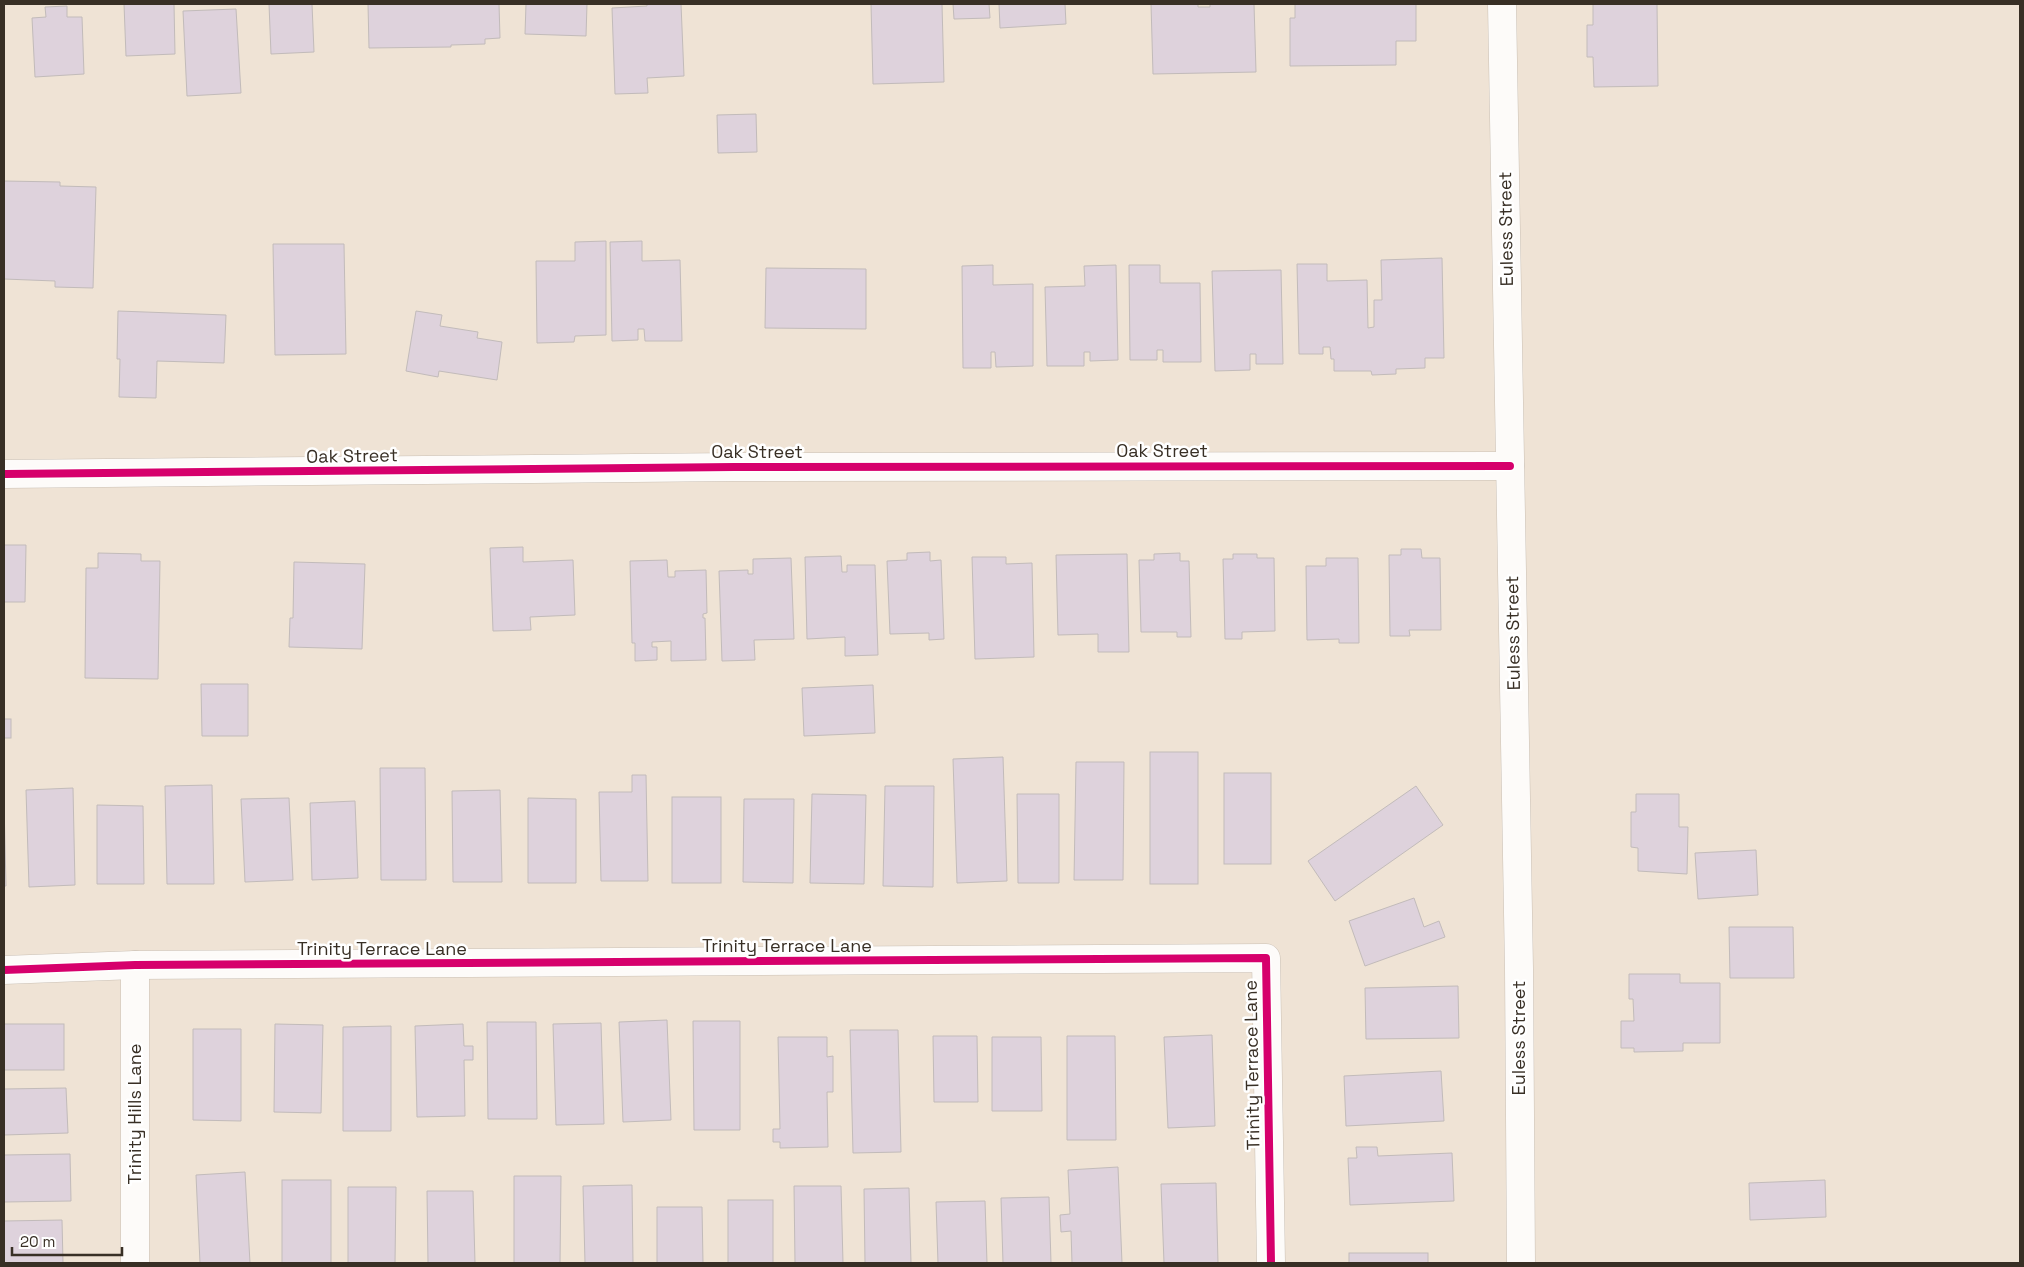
<svg xmlns="http://www.w3.org/2000/svg" width="2024" height="1267" font-family="'Space Grotesk',sans-serif">
  <style>
    .building { fill: #ded2dc; stroke: #c2bbba }
    .lines { fill: none; stroke-linecap: round; stroke-linejoin: round }
    .minor-casing { stroke: #cac0b5; stroke-width: 29 }
    .minor { stroke: #fdfbf9; stroke-width: 28 }
    .cycleway-casing { stroke: #fff; stroke-width: 11 }
    .cycleway { stroke: #d6006c; stroke-width: 8 }
    .labels { text-anchor: middle; stroke-width: 5; stroke-linejoin: round; paint-order: stroke }
    .street-label { font-size: 18px; fill: #382f25; stroke: #fff }
  </style>
  <rect width="100%" height="100%" fill="#efe3d5"/>
  <g class="building">
    <polygon points="124,4 174,4 175,54 126,56"/>
    <polygon points="269,4 312,4 314,52 271,54"/>
    <polygon points="368,4 499,4 500,38 485,39 485,44 451,45 451,47 369,48"/>
    <polygon points="526,4 587,4 586,36 525,34"/>
    <polygon points="647,4 681,4 684,76 647,78 648,93 615,94 612,8 647,6"/>
    <polygon points="871,4 942,4 944,82 873,84"/>
    <polygon points="953,4 989,4 990,18 954,19"/>
    <polygon points="999,4 1065,4 1066,24 1000,28"/>
    <polygon points="1151,4 1198,4 1198,7 1210,7 1210,4 1254,4 1256,72 1153,74"/>
    <polygon points="1295,4 1416,4 1416,41 1396,41 1396,65 1290,66 1290,18 1295,18"/>
    <polygon points="1593,4 1657,4 1658,86 1594,87 1593,57 1587,57 1587,25 1593,25"/>
    <polygon points="67,6 67,17 82,17 84,74 35,77 32,18 46,17 45,7"/>
    <polygon points="236,9 241,93 187,96 183,11"/>
    <polygon points="756,114 757,152 718,153 717,115"/>
    <polygon points="4,181 60,182 60,186 96,187 93,288 55,287 55,281 4,279"/>
    <polygon points="606,241 606,335 575,336 574,342 537,343 536,261 575,261 575,242"/>
    <polygon points="642,241 642,261 680,260 682,341 645,341 644,329 638,329 638,340 612,341 610,242"/>
    <polygon points="273,244 344,244 346,354 275,355"/>
    <polygon points="1442,258 1444,358 1425,358 1425,368 1396,369 1396,374 1372,375 1371,371 1334,371 1334,359 1331,359 1330,347 1323,347 1323,354 1299,354 1297,264 1327,264 1327,281 1367,280 1368,328 1374,327 1374,300 1382,300 1381,260"/>
    <polygon points="993,265 993,285 1033,284 1033,366 996,367 995,352 991,352 991,368 963,368 962,266"/>
    <polygon points="1116,265 1118,360 1090,361 1090,352 1084,352 1084,366 1047,366 1045,287 1085,286 1084,266"/>
    <polygon points="1129,265 1160,265 1160,283 1200,283 1201,362 1163,362 1163,350 1157,350 1157,360 1130,360"/>
    <polygon points="766,268 866,269 866,329 765,328"/>
    <polygon points="1281,270 1283,364 1256,364 1256,354 1250,354 1250,370 1215,371 1212,271"/>
    <polygon points="118,311 226,315 224,363 157,361 156,398 119,397 120,359 117,359"/>
    <polygon points="416,311 442,315 440,326 478,332 477,338 502,342 497,380 439,371 438,377 406,371"/>
    <polygon points="4,545 26,545 25,602 4,602"/>
    <polygon points="523,547 523,562 573,560 575,615 530,617 531,630 493,631 490,548"/>
    <polygon points="1401,549 1421,549 1422,558 1440,558 1441,630 1409,630 1410,636 1390,636 1389,555 1401,555"/>
    <polygon points="930,552 930,561 941,560 944,639 929,640 929,633 890,634 887,561 907,560 907,553"/>
    <polygon points="98,553 141,554 141,561 160,561 158,679 85,678 86,568 98,568"/>
    <polygon points="1180,553 1180,561 1189,561 1191,637 1177,637 1177,632 1141,632 1139,560 1154,560 1154,554"/>
    <polygon points="1127,554 1129,652 1098,652 1098,634 1058,635 1056,555"/>
    <polygon points="1233,554 1257,554 1257,558 1274,558 1275,631 1242,632 1242,639 1225,639 1223,559 1233,559"/>
    <polygon points="841,556 842,572 847,572 847,565 875,565 878,655 845,656 845,637 807,639 805,557"/>
    <polygon points="972,557 1006,557 1006,564 1032,563 1034,657 975,659"/>
    <polygon points="791,558 794,639 754,640 755,660 722,661 719,571 748,570 748,574 753,574 753,559"/>
    <polygon points="1326,558 1358,558 1359,643 1339,643 1339,639 1307,640 1306,566 1326,566"/>
    <polygon points="667,560 668,577 675,577 675,571 706,570 707,613 703,614 703,618 705,618 706,660 671,661 671,641 652,642 652,647 657,647 657,660 635,661 635,643 632,643 630,561"/>
    <polygon points="294,562 365,564 362,649 289,647 290,618 293,618"/>
    <polygon points="201,684 248,684 248,736 202,736"/>
    <polygon points="873,685 875,733 804,736 802,688"/>
    <rect x="4" y="719" width="7" height="19"/>
    <rect x="1150" y="752" width="48" height="132"/>
    <polygon points="1003,757 1007,881 957,883 953,759"/>
    <polygon points="1076,762 1124,762 1123,880 1074,880"/>
    <polygon points="380,768 425,768 426,880 381,880"/>
    <rect x="1224" y="773" width="47" height="91"/>
    <polygon points="632,775 646,775 648,881 601,881 599,792 632,792"/>
    <polygon points="212,785 214,884 167,884 165,786"/>
    <polygon points="885,786 934,786 933,887 883,886"/>
    <polygon points="1416,786 1443,825 1335,901 1308,861"/>
    <polygon points="73,788 75,885 29,887 26,790"/>
    <polygon points="500,790 502,882 453,882 452,791"/>
    <polygon points="812,794 866,795 864,884 810,883"/>
    <polygon points="1017,794 1059,794 1059,883 1018,883"/>
    <polygon points="1636,794 1679,794 1679,827 1688,827 1687,874 1638,871 1638,848 1631,847 1631,812 1636,812"/>
    <rect x="672" y="797" width="49" height="86"/>
    <polygon points="289,798 293,880 245,882 241,799"/>
    <polygon points="528,798 576,799 576,883 528,883"/>
    <polygon points="744,799 794,799 793,883 743,882"/>
    <polygon points="355,801 358,878 312,880 310,803"/>
    <polygon points="4,803 6,886 4,886"/>
    <polygon points="97,805 143,806 144,884 97,884"/>
    <polygon points="1756,850 1758,895 1698,899 1695,853"/>
    <polygon points="1414,898 1424,927 1439,921 1445,937 1365,966 1349,921"/>
    <polygon points="1729,927 1793,927 1794,978 1730,978"/>
    <polygon points="1629,974 1680,974 1680,983 1720,983 1720,1043 1683,1043 1683,1051 1634,1052 1634,1048 1621,1048 1621,1021 1634,1021 1633,999 1629,999"/>
    <polygon points="1458,986 1459,1038 1366,1039 1365,988"/>
    <polygon points="667,1020 671,1120 623,1122 619,1022"/>
    <polygon points="693,1021 740,1021 740,1130 694,1130"/>
    <polygon points="487,1022 536,1022 537,1119 488,1119"/>
    <polygon points="601,1023 604,1124 556,1125 553,1024"/>
    <rect x="4" y="1024" width="60" height="46"/>
    <polygon points="275,1024 323,1025 321,1113 274,1112"/>
    <polygon points="463,1024 464,1046 473,1046 473,1060 464,1060 465,1116 417,1117 415,1026"/>
    <polygon points="391,1026 391,1131 343,1131 343,1027"/>
    <polygon points="193,1029 241,1029 241,1121 193,1120"/>
    <polygon points="850,1030 898,1030 901,1152 853,1153"/>
    <polygon points="1212,1035 1215,1126 1168,1128 1164,1037"/>
    <polygon points="933,1036 977,1036 978,1102 934,1102"/>
    <polygon points="1067,1036 1115,1036 1116,1140 1067,1140"/>
    <polygon points="778,1037 827,1037 827,1057 833,1056 833,1092 827,1092 828,1147 780,1148 780,1142 773,1142 773,1129 780,1129"/>
    <polygon points="992,1037 1041,1037 1042,1111 992,1111"/>
    <polygon points="1441,1071 1444,1121 1346,1126 1344,1076"/>
    <polygon points="66,1088 68,1133 4,1135 4,1089"/>
    <polygon points="1356,1147 1377,1147 1378,1156 1452,1153 1454,1201 1350,1205 1348,1158 1357,1158"/>
    <polygon points="70,1154 71,1201 4,1202 4,1155"/>
    <polygon points="1118,1167 1122,1263 1072,1263 1071,1231 1061,1232 1060,1215 1070,1214 1068,1170"/>
    <polygon points="245,1172 250,1263 200,1263 196,1175"/>
    <polygon points="514,1176 561,1176 560,1263 514,1263"/>
    <rect x="282" y="1180" width="49" height="83"/>
    <polygon points="1825,1180 1826,1217 1750,1220 1749,1183"/>
    <polygon points="1216,1183 1218,1263 1164,1263 1161,1184"/>
    <polygon points="632,1185 633,1263 585,1263 583,1186"/>
    <polygon points="794,1186 841,1186 843,1263 795,1263"/>
    <polygon points="348,1187 396,1187 395,1263 348,1263"/>
    <polygon points="909,1188 911,1263 865,1263 864,1189"/>
    <polygon points="427,1191 473,1191 475,1263 428,1263"/>
    <polygon points="1049,1197 1051,1263 1003,1263 1001,1198"/>
    <rect x="728" y="1200" width="45" height="63"/>
    <polygon points="985,1201 987,1263 938,1263 936,1202"/>
    <polygon points="657,1207 702,1207 703,1263 657,1263"/>
    <polygon points="62,1220 63,1263 4,1263 4,1221"/>
    <rect x="1349" y="1253" width="79" height="10"/>
  </g>
  <g class="lines">
    <defs>
      <g id="minor">
        <polyline points="1502,4 1519,969 1521,1263"/>
        <polyline points="4,474 734,467 1510,466"/>
        <polyline points="135,965 135,1263"/>
        <polyline points="4,970 135,965 1266,958 1271,1263"/>
      </g>
    </defs>
    <use href="#minor" class="minor-casing"/>
    <use href="#minor" class="minor"/>
    <defs>
      <g id="cycleway">
        <polyline points="4,474 734,467 1510,466"/>
        <polyline points="4,970 135,965 1266,958 1271,1263"/>
      </g>
    </defs>
    <use href="#cycleway" class="cycleway-casing"/>
    <use href="#cycleway" class="cycleway"/>
  </g>
  <g class="labels">
    <g class="street-label">
      <text transform="translate(1506 229) rotate(-91)" y="6">Euless Street</text>
      <text x="1162" y="457">Oak Street</text>
      <text x="757" y="458">Oak Street</text>
      <text transform="translate(352 456) rotate(-1)" y="6">Oak Street</text>
      <text transform="translate(1513 633) rotate(-91)" y="6">Euless Street</text>
      <text x="787" y="952">Trinity Terrace Lane</text>
      <text x="382" y="955">Trinity Terrace Lane</text>
      <text transform="translate(1519 1038) rotate(-90)" y="6">Euless Street</text>
      <text transform="translate(1252 1065) rotate(-91)" y="6">Trinity Terrace Lane</text>
      <text transform="translate(135 1114) rotate(-90)" y="6">Trinity Hills Lane</text>
    </g>
  </g>
  <rect width="2024" height="1267" fill="none" stroke="#382f25" stroke-width="10"/>
  <path d="M12 1247v8h110v-8" fill="none" stroke="#382f25" stroke-width="2.5"/>
  <text x="20" y="1247" font-size="15" fill="#382f25" stroke="#ffffff" stroke-width="4" paint-order="stroke">20 m</text>
</svg>
